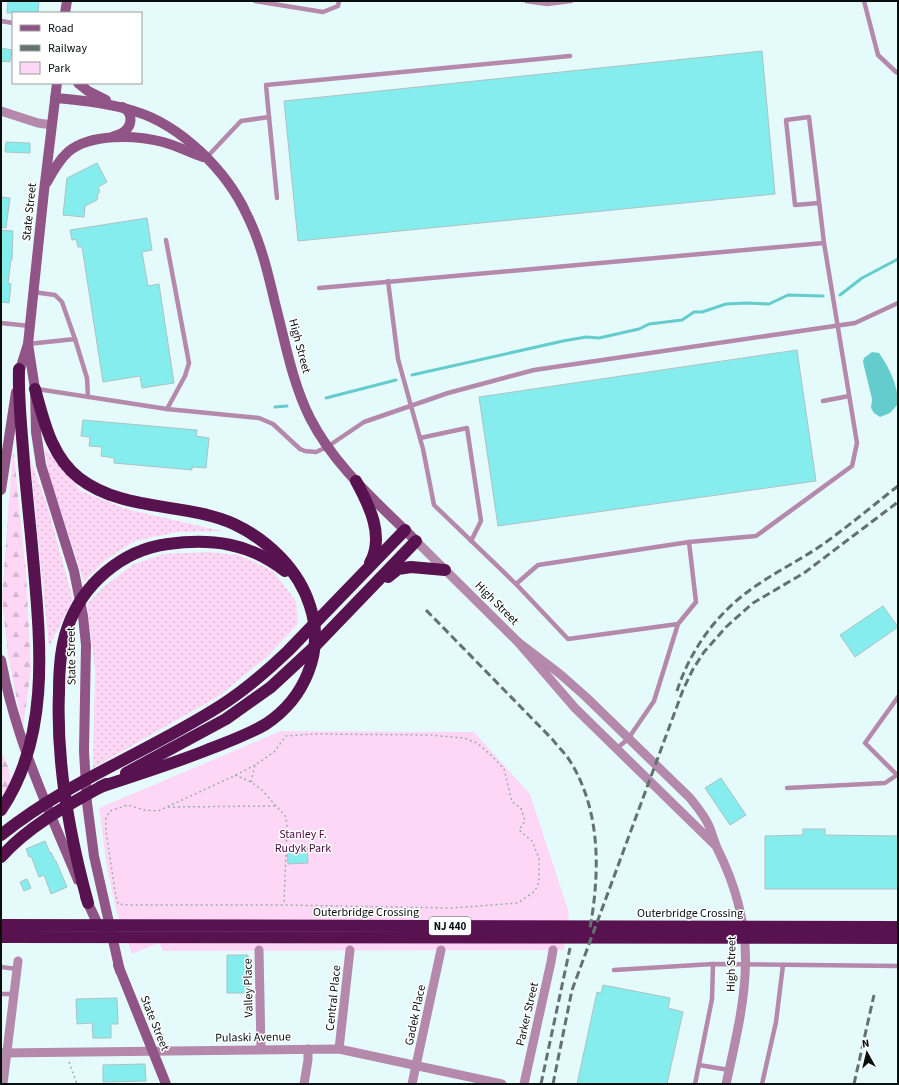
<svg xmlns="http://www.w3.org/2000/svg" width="899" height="1085" font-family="'Source Sans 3',sans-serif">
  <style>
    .grass { fill: url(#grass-dots) }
    .forest { fill: url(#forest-firs) }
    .park { fill: #fed7f6 }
    .water { fill: #64cccd }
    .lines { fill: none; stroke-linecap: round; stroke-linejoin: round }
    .stream { stroke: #64cccd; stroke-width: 3 }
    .building { fill: #86edee; stroke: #adc2c2 }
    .path { stroke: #9cadad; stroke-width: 1.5; stroke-dasharray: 2 3; stroke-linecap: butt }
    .lane { stroke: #b489ac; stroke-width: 4.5 }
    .street { stroke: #b489ac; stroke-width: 9 }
    .secondary { stroke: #915487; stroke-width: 10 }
    .highway { stroke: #57124f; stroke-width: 12 }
    .rail { stroke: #647171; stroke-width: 3; stroke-dasharray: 8 4; stroke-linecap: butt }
    .labels { text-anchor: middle; stroke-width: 3; stroke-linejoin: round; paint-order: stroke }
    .shield { fill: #fff; stroke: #525757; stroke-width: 1 }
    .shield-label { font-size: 11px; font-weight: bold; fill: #080f0f }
    .street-label { font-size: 12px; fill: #080f0f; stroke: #fff }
    .park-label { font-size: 12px; fill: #51094a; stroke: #fff }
  </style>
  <defs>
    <pattern id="grass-dots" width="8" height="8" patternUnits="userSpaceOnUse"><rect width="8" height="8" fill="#fed7f6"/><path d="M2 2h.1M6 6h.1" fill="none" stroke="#d8b7d2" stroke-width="1.8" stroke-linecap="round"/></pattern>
    <pattern id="forest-firs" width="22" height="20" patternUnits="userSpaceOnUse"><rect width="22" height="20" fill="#fed7f6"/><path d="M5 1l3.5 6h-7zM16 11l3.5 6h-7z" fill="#d8b7d2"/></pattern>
  </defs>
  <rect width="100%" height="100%" fill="#e5fbfb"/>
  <g class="grass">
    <polygon points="45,448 81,491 126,509 222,531 178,532 135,541 104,561 84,582 48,472"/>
    <polygon points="30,458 47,505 73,599 49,647"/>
    <polygon points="207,552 239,555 273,571 296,601 298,624 268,656 219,696 93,768 95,671 87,604 106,585 132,565 163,554"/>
  </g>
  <g class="forest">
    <polygon points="13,446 26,572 31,669 23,729 8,656 2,599"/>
    <path d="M1,752H2C9,768 17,782 1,797Z"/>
  </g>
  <polygon class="park" points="281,731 474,732 530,794 569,913 564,950 163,951 159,943 132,954 116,910 107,868 99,808"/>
  <path class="water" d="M872,352L879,353C890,369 898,385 898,404L890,413L880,417L874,413L871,408L872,399L863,362L864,358Z"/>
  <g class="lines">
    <g class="stream">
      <polyline points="840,295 862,278 898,259"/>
      <polyline points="412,375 563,341 586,337 599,338 639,329 649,324 682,320 694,312 702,312 726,304 746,303 769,304 788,295 823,296"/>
      <polyline points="326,398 396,380"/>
      <polyline points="275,407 287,406"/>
    </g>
  </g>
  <g class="building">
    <polygon points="8,1 39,1 38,13 7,13"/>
    <polygon points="1,48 12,50 10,62 1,61"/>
    <polygon points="762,51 775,194 298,241 284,101"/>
    <polygon points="6,142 30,143 30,153 5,152"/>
    <polygon points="97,163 107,182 98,187 100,192 98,193 97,200 85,206 84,217 63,215 67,178"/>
    <polygon points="1,197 10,198 6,228 1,227"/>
    <polygon points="147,218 152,250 142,252 148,286 159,284 174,383 142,388 140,376 103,382 82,247 78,247 76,239 72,240 70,230"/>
    <polygon points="1,230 13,231 12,260 11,260 8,283 11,284 9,303 1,302"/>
    <polygon points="797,350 816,481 498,526 479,397"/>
    <polygon points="83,420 197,430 196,436 209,438 206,468 192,467 192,470 114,463 114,458 101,456 102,447 89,446 90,437 81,436"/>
    <polygon points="883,606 898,627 855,657 840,635"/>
    <polygon points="721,778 746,815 730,825 705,788"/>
    <polygon points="803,829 825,829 825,835 898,836 898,889 765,889 765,836 803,835"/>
    <polygon points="45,841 50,853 51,852 55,861 56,861 67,887 51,894 44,875 39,877 31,856 29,857 26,849"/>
    <polygon points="307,845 308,863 288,864 287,846"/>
    <polygon points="27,879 31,888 24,891 20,882"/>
    <polygon points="227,955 248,955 249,993 227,993"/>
    <polygon points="603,985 670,998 668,1008 683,1012 667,1084 577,1084 597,992 601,993"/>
    <polygon points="117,998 118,1024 111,1024 111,1038 93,1038 92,1023 77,1024 76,999"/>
    <polygon points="145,1064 146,1081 103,1082 103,1065"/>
  </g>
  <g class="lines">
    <g class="path">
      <polyline points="235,775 251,782 262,790 286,817 287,827 284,904"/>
      <polyline points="251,782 255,765 274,752 286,736 314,734 429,735 464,738 477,743 492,756 504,769 512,802 521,808 525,821 519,830 532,841 539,858 539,882 535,891 518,903 452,908 284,905 128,905 118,904 115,891 106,831 106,818 110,811 128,805 144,810 158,811 234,776 255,765"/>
      <polyline points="168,807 276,806"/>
      <polyline points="69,1062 77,1084"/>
    </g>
    <g class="lane">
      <polyline points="255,1 323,12 338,6 339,1"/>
      <polyline points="526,1 547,4 571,1"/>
      <polyline points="864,1 878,55 896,72 898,73"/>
      <polyline points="1,21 13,23"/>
      <polyline points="269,117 277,198"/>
      <polyline points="206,158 241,121 269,117 266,85 570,56"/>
      <polyline points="166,240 189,363 185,376 167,409"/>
      <polyline points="388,281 398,359 423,449 434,505 516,584"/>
      <polyline points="319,288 824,243"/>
      <polyline points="1,323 30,326"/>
      <polyline points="75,339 87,378 88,397"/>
      <polyline points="28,344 75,339 62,302 55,295 33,292"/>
      <polyline points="37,389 167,409 259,418 273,424 300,449 305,451 316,452 327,447 364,422 448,393 534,370 855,323 898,303"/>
      <polyline points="823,401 849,396"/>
      <polyline points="420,438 467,428 481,521 471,541"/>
      <polyline points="689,542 756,536 852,466 857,443 824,243 809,117 786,120 795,205 819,203"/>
      <polyline points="898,697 865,743 898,776"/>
      <polyline points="616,749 628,739 654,701 678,624 696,602 689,542 538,565 516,584 568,639 678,624"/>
      <polyline points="787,788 885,783 897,775"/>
      <polyline points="1,967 17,969"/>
      <polyline points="614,970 713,964 898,966"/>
      <polyline points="1,994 14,994"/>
      <polyline points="699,1065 729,1070"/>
      <polyline points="695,1084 712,999 713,964"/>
      <polyline points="762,1084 776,1022 783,965"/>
    </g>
    <g class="street">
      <polyline points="1,111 38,123 52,125"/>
      <polyline points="416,541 518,642 575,708 714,844"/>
      <path d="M518,642L560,674L586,697L690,798C697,807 704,815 709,826C712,833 714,841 717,848C761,935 746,994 726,1084"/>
      <polyline points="259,950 261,1049"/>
      <polyline points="339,1049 350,950"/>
      <polyline points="1,1053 339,1049 502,1084"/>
      <polyline points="3,1084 18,961"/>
      <polyline points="304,1084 308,1060 308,1049"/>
      <polyline points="412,1084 441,950"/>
      <polyline points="524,1084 551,962 553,950"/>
    </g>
    <g class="secondary">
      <polyline points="65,13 67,1"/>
      <polyline points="78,83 88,91 106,100"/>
      <path d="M55,98C82,100 108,103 134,111C181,125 227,171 247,215C261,243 268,273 275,303C285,341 292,382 310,418C335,467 378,503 416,541"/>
      <path d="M114,136C118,135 123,133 126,130C133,123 132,111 122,107"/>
      <path d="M47,182C53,171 59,160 68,152C90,133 136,135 163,142C177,146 189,152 203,157"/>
      <polyline points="28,344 35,389 36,432 41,465 74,571 83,616 86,645 84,751 87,803 94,856 120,971"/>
      <polyline points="18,376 28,344 44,191 57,83"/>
      <polyline points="1,490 16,392"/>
      <path d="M1,660C15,738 48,808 78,880"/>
      <polyline points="85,897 101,931"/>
      <polyline points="118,965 166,1084"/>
    </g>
    <g class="highway">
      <path d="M35,389C44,421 51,456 79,478C123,512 185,502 234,524C268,540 299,570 310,606C325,651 305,698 266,724C246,736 224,743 202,752C168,765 134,776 100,787"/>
      <path d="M356,481C369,505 385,536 370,563"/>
      <polyline points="388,577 398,569 411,567 445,570"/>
      <polyline points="126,773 226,719 271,687 312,649 416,541"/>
      <path d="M1,810C49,740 41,649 34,569C31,533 27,498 24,463C22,432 18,401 19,369"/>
      <path d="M1,835C68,781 148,752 220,706C244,691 267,671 288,651L405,530"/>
      <path d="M1,857C29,825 70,804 106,784"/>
      <path d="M88,903C69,834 56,763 59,692C59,671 60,649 67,629C82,584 122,550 168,544C211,538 250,543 285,571"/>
      <polyline points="1,925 898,927"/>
      <polyline points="1,937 898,938"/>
    </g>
    <g class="rail">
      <path d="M426,610L553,740C558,747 565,753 570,761C601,811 600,872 590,928"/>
      <path d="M677,691C689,653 714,617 746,593C768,576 793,564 816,549C844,530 871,507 898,486"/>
      <polyline points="541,1084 570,948"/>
      <polyline points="553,1084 572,990 582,963 683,690 693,669 704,652 726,627 753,603 804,573 898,502"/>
      <polyline points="854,1084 874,995"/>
    </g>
  </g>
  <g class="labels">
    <rect class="shield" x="429" y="917" width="42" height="18" rx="3"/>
    <g class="shield-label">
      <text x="450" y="930">NJ 440</text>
    </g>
    <g class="street-label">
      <text transform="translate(29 212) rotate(-84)" y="4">State Street</text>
      <text transform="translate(300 346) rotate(75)" y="4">High Street</text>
      <text transform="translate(497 603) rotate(45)" y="4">High Street</text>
      <text transform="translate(71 656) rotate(-91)" y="4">State Street</text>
      <text x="366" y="916">Outerbridge Crossing</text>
      <text x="690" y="917">Outerbridge Crossing</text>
      <text transform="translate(731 964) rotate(-89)" y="4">High Street</text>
      <text transform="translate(248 988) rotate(-91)" y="4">Valley Place</text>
      <text transform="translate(333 998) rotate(-84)" y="4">Central Place</text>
      <text transform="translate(527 1014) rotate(-77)" y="4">Parker Street</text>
      <text transform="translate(415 1015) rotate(-78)" y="4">Gadek Place</text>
      <text transform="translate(155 1023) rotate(68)" y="4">State Street</text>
      <text transform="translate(253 1037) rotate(-1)" y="4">Pulaski Avenue</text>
    </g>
    <g class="park-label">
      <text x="303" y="838">Stanley F.<tspan x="303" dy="14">Rudyk Park</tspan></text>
    </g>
  </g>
  <rect width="899" height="1085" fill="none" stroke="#080f0f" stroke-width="4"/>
  <rect x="12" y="12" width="130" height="72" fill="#ffffff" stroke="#9c9f9f"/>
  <rect x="20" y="25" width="20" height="6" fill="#915487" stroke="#9c9f9f"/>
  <text x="48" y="32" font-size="12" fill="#080f0f">Road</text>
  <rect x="20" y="45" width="20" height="6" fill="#647171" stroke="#9c9f9f"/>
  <text x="48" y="52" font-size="12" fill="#080f0f">Railway</text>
  <rect x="20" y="62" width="20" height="12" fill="#fed7f6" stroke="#9c9f9f"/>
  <text x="48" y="72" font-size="12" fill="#080f0f">Park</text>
  <g transform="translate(867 1053) rotate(352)" stroke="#ffffff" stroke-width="3" paint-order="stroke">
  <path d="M0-3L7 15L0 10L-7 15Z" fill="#080f0f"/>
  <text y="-6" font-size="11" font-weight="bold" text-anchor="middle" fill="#080f0f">N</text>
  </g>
</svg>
